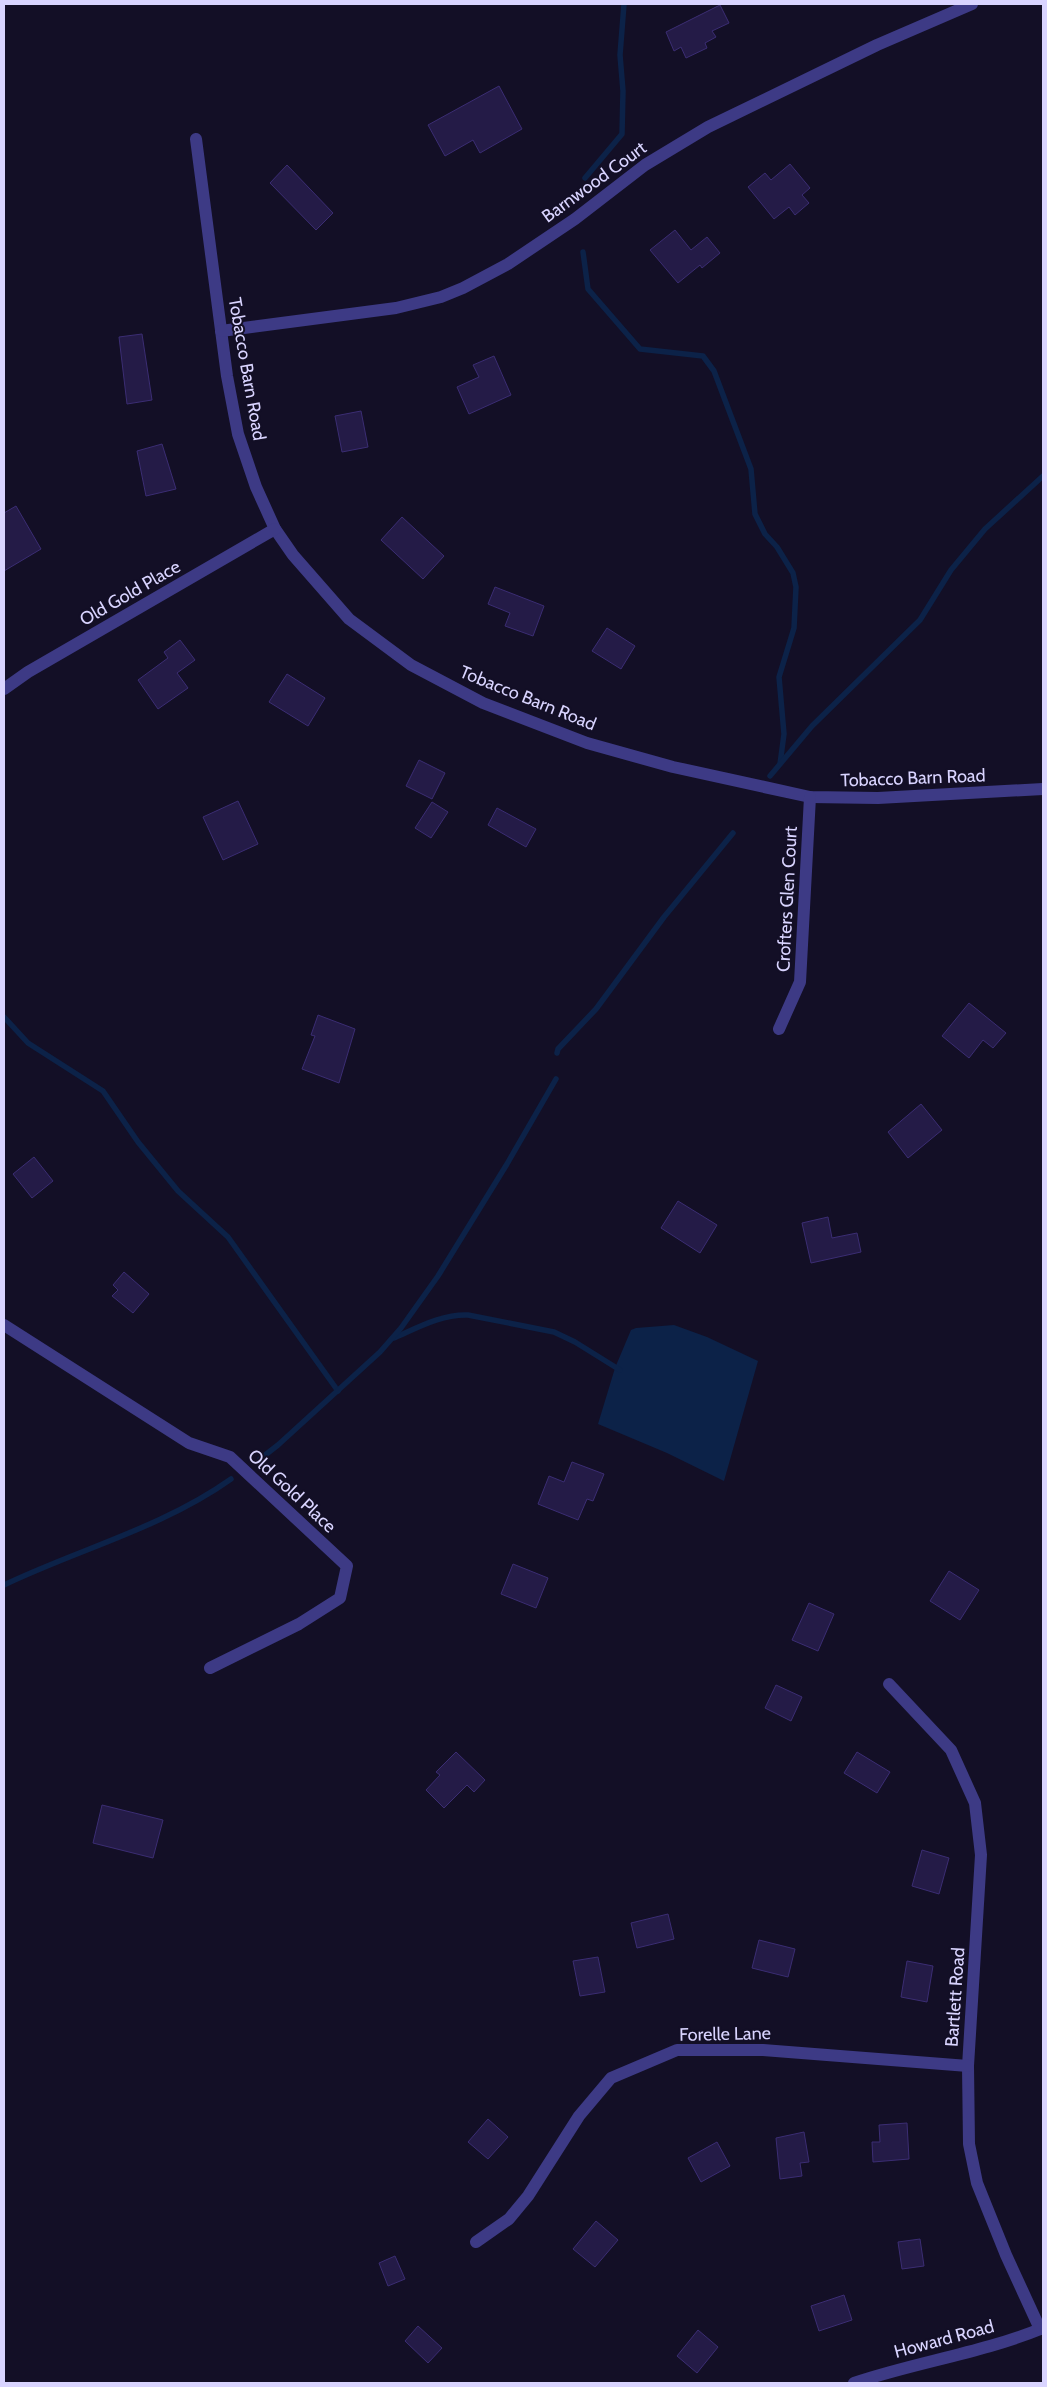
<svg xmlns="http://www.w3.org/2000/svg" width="1047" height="2387" font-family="Cabin,sans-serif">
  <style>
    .water { fill: #0c2248 }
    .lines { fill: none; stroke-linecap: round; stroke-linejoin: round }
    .stream { stroke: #0c2248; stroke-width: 5.5 }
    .building { fill: #241b47; stroke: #3b2d73 }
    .minor { stroke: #3d3a85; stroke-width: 12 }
    .labels { text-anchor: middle; stroke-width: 4; stroke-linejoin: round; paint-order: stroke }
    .street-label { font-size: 18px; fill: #d9d4ff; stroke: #130f26 }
  </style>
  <rect width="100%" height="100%" fill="#130f26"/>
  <polygon class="water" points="674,1325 707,1337 758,1361 724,1481 667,1453 598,1424 615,1368 631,1330 636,1328"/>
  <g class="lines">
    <g class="stream">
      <polyline points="585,178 622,134 623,91 620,55 624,4"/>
      <polyline points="583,252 588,289 640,349 703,356 714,371 751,469 755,514 765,534 777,547 793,573 796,587 794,628 779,677 784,734 780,764"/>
      <polyline points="770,776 812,726 920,620 951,570 985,529 1043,476"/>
      <polyline points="4,1017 28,1043 103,1091 138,1142 178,1191 228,1237 338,1391"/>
      <polyline points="557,1053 558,1049 596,1009 664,917 733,833"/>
      <path d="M394,1338C417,1328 442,1314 468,1315L554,1332L575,1342L620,1370"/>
      <polyline points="260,1459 278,1445 380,1352 401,1328 438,1276 507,1164 556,1079"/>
      <path d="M4,1585C79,1549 162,1528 231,1479"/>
    </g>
  </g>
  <g class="building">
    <polygon points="720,5 729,23 712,31 716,37 705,43 707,48 686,58 681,47 674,51 666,32"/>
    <polygon points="499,86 522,129 480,153 473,140 445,156 428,125"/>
    <polygon points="790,164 810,188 802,195 809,203 795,215 789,207 774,219 748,187 765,173 771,180"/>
    <polygon points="287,165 333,213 316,230 270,183"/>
    <polygon points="675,230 691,250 707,237 720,253 702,268 700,265 678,283 650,250"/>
    <polygon points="142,334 152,400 127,404 119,337"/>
    <polygon points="494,356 511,395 469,414 457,387 479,377 473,365"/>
    <polygon points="361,411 368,447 342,452 335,416"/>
    <polygon points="162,444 176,489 146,496 137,451"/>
    <polygon points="16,506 41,549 4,571 4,513"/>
    <polygon points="402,517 444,556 423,579 381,540"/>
    <polygon points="495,587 544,606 533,636 505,626 510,613 488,604"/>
    <polygon points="607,628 635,646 621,669 592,651"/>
    <polygon points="180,640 195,660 177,673 188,688 158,709 138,680 168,658 164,652"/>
    <polygon points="287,674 325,698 308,726 269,702"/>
    <polygon points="419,760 445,773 432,799 406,786"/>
    <polygon points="238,801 258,844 223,860 203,817"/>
    <polygon points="432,802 448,812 431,838 415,828"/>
    <polygon points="497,808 536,829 526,847 488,825"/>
    <polygon points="969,1003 1006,1033 993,1048 983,1040 969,1058 942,1036"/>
    <polygon points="318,1015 355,1029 339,1083 302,1069 315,1036 311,1035"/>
    <polygon points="921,1104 942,1130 908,1158 888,1132"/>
    <polygon points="34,1157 53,1181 32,1198 13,1174"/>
    <polygon points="678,1201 717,1225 700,1253 661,1228"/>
    <polygon points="828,1217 832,1238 857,1233 861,1252 811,1263 802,1223"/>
    <polygon points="124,1272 149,1294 133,1313 112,1296 118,1290 113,1285"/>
    <polygon points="572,1462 604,1474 593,1501 587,1499 578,1520 538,1504 549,1476 564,1482"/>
    <polygon points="513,1564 548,1578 536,1608 501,1594"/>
    <polygon points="949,1571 979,1590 960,1620 930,1601"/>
    <polygon points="809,1603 834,1614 818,1651 792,1640"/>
    <polygon points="776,1685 802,1697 791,1721 765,1708"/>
    <polygon points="456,1752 485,1780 474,1792 467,1785 444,1808 426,1790 440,1775 436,1772"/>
    <polygon points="857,1752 890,1772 877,1793 844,1773"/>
    <polygon points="102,1805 163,1820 153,1858 93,1843"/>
    <polygon points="922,1850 949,1858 939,1894 912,1886"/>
    <polygon points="668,1914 674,1939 637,1948 631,1923"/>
    <polygon points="759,1940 795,1949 788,1977 752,1968"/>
    <polygon points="598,1957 605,1992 580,1996 573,1961"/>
    <polygon points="907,1961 933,1966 927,2002 901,1997"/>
    <polygon points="488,2119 508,2137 488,2159 468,2142"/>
    <polygon points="907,2123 909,2159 873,2162 872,2142 880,2142 879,2125"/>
    <polygon points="804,2132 809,2162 800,2163 802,2176 780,2179 776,2138"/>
    <polygon points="717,2142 730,2166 701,2182 688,2158"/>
    <polygon points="596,2221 618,2240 595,2267 573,2249"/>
    <polygon points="920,2239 924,2266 902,2269 898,2242"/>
    <polygon points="395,2256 405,2279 388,2286 379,2263"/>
    <polygon points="844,2295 852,2320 819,2331 811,2306"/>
    <polygon points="418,2326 442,2348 428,2363 405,2341"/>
    <polygon points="698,2330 718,2347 697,2373 677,2356"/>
  </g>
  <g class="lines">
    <g class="minor">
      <polyline points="196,139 227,376 238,434 256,487 275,529 293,555 349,619 411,665 483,703 587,743 673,767 810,797 878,798 1043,789"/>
      <polyline points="221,331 396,308 441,297 463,288 508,264 575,219 645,165 708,127 877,45 972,4"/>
      <polyline points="4,689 28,672 275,529"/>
      <polyline points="779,1029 800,982 810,797"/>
      <polyline points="4,1325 189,1443 230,1457 347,1566 340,1598 299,1624 210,1668"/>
      <polyline points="889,1684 951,1750 975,1803 981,1855 968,2066 969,2144 977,2183 1006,2255 1040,2329"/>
      <polyline points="476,2242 509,2219 528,2196 579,2116 611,2078 677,2050 763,2050 968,2066"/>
      <path d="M854,2383C916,2362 982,2353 1043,2328"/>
    </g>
  </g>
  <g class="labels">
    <g class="street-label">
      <text transform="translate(594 182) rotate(-36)" y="6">Barnwood Court</text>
      <text transform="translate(247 369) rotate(80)" y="6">Tobacco Barn Road</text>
      <text transform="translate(130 593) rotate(-30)" y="6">Old Gold Place</text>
      <text transform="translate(528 698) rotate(22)" y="6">Tobacco Barn Road</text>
      <text transform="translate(913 778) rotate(-2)" y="6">Tobacco Barn Road</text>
      <text transform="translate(787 899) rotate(-87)" y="6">Crofters Glen Court</text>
      <text transform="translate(292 1491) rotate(43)" y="6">Old Gold Place</text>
      <text transform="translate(955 1997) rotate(-86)" y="6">Bartlett Road</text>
      <text transform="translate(725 2034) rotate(-1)" y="6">Forelle Lane</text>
      <text transform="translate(944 2339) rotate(-15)" y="6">Howard Road</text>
    </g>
  </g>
  <rect width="1047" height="2387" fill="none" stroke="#d9d4ff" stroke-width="10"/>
</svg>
